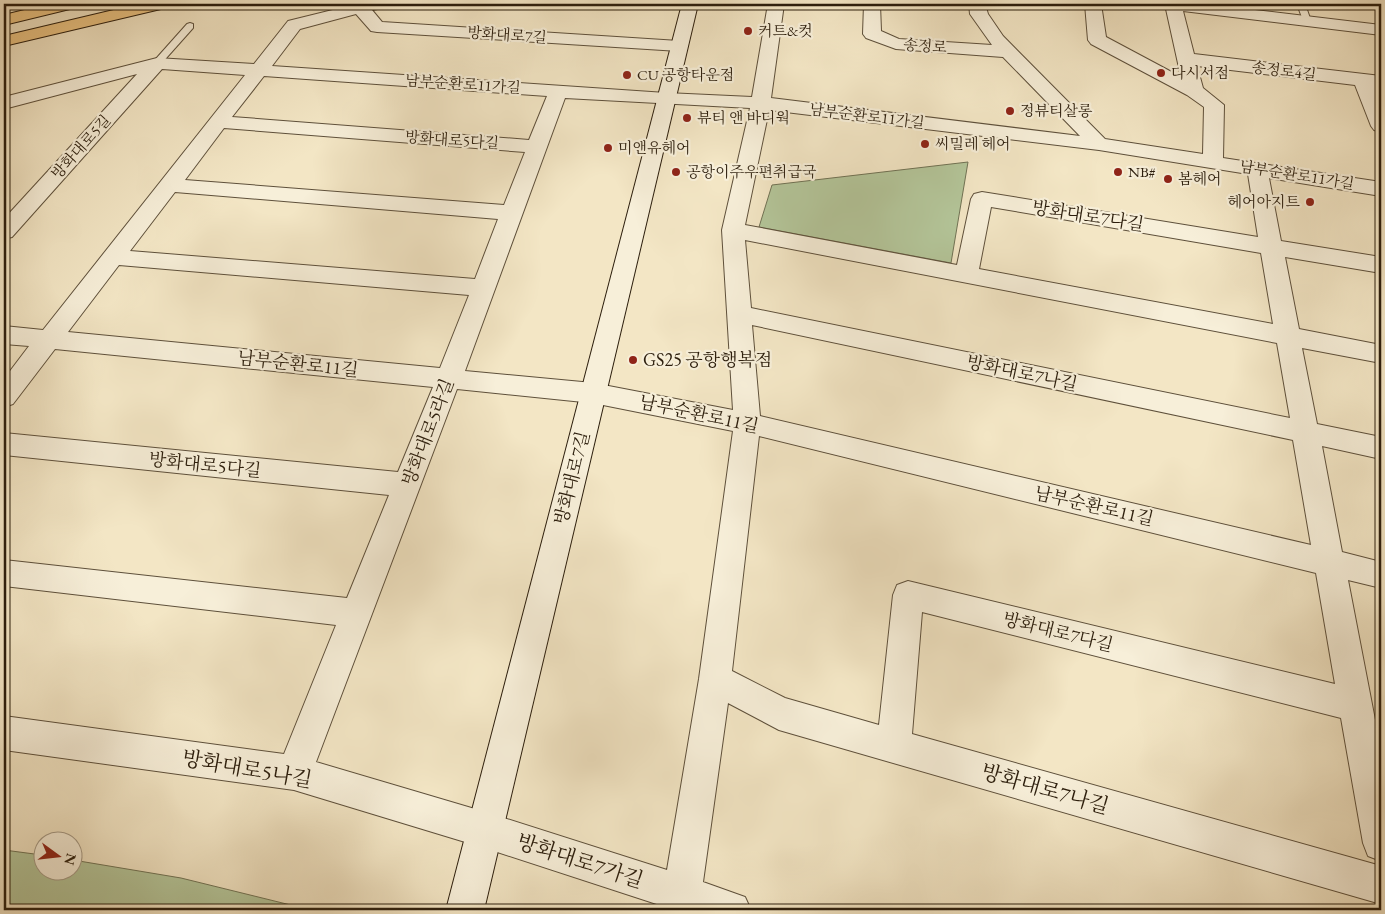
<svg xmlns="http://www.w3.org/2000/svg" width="1385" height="914" font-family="'EB Garamond','Noto Serif KR',serif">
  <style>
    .green { fill: #b4c69a; stroke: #707254 }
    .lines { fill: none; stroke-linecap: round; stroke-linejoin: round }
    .lane-casing { stroke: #5e503b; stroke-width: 2 }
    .street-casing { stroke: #5e503b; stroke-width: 2 }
    .secondary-casing { stroke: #2c1e0d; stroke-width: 2 }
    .primary-casing { stroke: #2c1e0d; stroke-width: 2 }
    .lane { fill: #f7efd9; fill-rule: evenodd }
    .street { fill: #f7efd9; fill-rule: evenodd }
    .secondary { fill: #f7efd9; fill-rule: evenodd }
    .primary { fill: #eac382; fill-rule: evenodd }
    .poi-dot { fill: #8f2418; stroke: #f7efd9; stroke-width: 2 }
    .labels { text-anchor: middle; stroke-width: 4.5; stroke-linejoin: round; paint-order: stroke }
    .far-poi-label { font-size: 15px; fill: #2c1e0d; stroke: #f7efd9; text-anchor: start }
    .far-street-label { font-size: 15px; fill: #2c1e0d; stroke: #f7efd9 }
    .street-label { font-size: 18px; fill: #2c1e0d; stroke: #f7efd9 }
    .poi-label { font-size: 18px; fill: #2c1e0d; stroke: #f7efd9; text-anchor: start }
    .near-street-label { font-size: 21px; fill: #2c1e0d; stroke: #f7efd9 }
  </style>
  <rect width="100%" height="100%" fill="#f3e6c5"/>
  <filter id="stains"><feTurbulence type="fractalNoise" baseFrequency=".004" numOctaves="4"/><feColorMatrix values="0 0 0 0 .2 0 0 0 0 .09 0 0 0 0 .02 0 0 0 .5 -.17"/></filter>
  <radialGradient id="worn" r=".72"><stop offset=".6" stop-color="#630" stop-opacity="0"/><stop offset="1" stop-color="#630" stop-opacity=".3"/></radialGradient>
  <g class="green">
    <polygon points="968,162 951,263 759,227 772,185"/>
    <polygon points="4,850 42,855 42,872 72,872 73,860 181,878 311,910 4,910"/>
  </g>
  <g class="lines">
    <defs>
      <g id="lane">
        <polygon points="1297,4 1305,4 1311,21 1310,23 1304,23"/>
        <polygon points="190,23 193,24 193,28 160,65 154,65 154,61 187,24"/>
      </g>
      <path id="street" d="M357,4H385L383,8L372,10L382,22L679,41L685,42L688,46L685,50L679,51L377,32L371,31L356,14L300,29L272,66L666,93L752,97L768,4H784L771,98L1080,136L1003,57L896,49L866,38L863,34L864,4H880L881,31L899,39L992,45L970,14L969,4H985L988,14L1003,36L1105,139L1203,154L1204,107L1187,95L1091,44L1088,40L1085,4H1101L1106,37L1181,77L1166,9L1157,8L1155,4H1204L1381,25V35L1183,11L1194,54L1381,76V88L1375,87L1381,102V132L1374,130L1371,126L1355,85L1197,66L1203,88L1224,105L1223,158L1381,182V196L1269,178L1281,241L1381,257V273L1285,257L1299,329L1381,345V363L1302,348L1317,424L1381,437V459L1322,446L1342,552L1381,562V588L1348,580L1381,751V861L1368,856L1363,843L1341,718L922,612L912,734L1381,866V904L779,730L728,703L703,882L745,897L751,910H675L485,848L294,790L4,750V716L284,754L336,625L4,586V560L347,598L389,495L4,455V433L398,472L433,387L55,349L13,404L4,407V379L29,346L4,344V326L43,330L245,75L162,69L12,237L4,239V219L137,74L4,109V97L157,58L254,64L288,21ZM264,76L547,96L529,140L232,117ZM565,98L750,108L722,230L733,410L593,383L465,371ZM769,110L1099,150L1248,174L1258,237L982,192L974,194L971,199L957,265L745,225ZM224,128L525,152L504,205L185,180ZM175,192L498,219L475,279L130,251ZM991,207L1261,253L1273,324L979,269ZM745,240L1277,343L1290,418L751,308ZM119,265L469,295L440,368L68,332ZM752,325L1293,440L1311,545L760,416ZM457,389L593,403L733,431L699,679L667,870L485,812L316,762ZM759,436L1316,573L1335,684L908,581L897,585L893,595L879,725L785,698L732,671Z"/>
      <polygon id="secondary" points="682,4 698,4 484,910 446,910"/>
      <g id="primary">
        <polygon points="49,4 76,4 74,8 4,25 4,15"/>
        <polygon points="139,4 167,4 165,8 4,46 4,36"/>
      </g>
    </defs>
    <use href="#lane" class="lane-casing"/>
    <use href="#street" class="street-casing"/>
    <use href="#secondary" class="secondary-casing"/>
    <use href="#primary" class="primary-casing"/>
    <use href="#lane" class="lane"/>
    <use href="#street" class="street"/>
    <use href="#secondary" class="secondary"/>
    <use href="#primary" class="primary"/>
  </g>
  <g class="poi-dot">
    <circle cx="748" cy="31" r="5"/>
    <circle cx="1161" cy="73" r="5"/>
    <circle cx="627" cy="75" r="5"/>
    <circle cx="1010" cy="111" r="5"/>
    <circle cx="687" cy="118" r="5"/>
    <circle cx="925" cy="144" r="5"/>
    <circle cx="608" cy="148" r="5"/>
    <circle cx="676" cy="172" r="5"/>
    <circle cx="1118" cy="172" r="5"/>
    <circle cx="1168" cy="179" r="5"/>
    <circle cx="1310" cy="202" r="5"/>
    <circle cx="633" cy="360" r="5"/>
  </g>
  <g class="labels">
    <g class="far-poi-label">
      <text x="758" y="36">커트&amp;컷</text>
      <text x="1171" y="78">다시서점</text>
      <text x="637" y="80">CU 공항타운점</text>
      <text x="1020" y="116">정뷰티살롱</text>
      <text x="697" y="123">뷰티 앤 바디웍</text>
      <text x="935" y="149">씨밀레 헤어</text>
      <text x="618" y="153">미앤유헤어</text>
      <text x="686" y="177">공항이주우편취급국</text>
      <text x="1128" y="177">NB#</text>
      <text x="1178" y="184">봄헤어</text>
      <text x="1300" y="207" text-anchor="end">헤어아지트</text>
    </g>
    <g class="far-street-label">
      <text transform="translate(507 35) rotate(4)" y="5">방화대로7길</text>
      <text transform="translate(925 46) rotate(4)" y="5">송정로</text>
      <text transform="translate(1284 71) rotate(7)" y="5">송정로4길</text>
      <text transform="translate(463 84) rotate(4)" y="5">남부순환로11가길</text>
      <text transform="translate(867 116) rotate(7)" y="5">남부순환로11가길</text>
      <text transform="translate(452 140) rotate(4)" y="5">방화대로5다길</text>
      <text transform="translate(81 147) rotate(-48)" y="5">방화대로5길</text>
      <text transform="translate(1297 175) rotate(9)" y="5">남부순환로11가길</text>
    </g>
    <g class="street-label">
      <text transform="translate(1088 216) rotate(9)" y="6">방화대로7다길</text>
      <text transform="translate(298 364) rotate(6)" y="6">남부순환로11길</text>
      <text transform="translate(1022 373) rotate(12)" y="6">방화대로7나길</text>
      <text transform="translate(699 414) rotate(12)" y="6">남부순환로11길</text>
      <text transform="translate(428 432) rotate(-69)" y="6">방화대로5라길</text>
      <text transform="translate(205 465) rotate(6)" y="6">방화대로5다길</text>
      <text transform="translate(572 478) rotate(-76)" y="6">방화대로7길</text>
      <text transform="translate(1094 506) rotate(13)" y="6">남부순환로11길</text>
      <text transform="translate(1058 632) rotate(14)" y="6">방화대로7다길</text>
    </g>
    <g class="poi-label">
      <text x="643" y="366">GS25 공항행복점</text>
    </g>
    <g class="near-street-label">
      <text transform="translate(247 769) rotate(10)" y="7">방화대로5나길</text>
      <text transform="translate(1045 789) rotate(16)" y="7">방화대로7나길</text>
      <text transform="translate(580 861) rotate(18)" y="7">방화대로7가길</text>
    </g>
  </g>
  <rect width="1385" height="914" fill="none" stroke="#f3e6c5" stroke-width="20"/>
  <rect x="5" y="5" width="1375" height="904" fill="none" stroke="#2c1e0d" stroke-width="2.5"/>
  <rect x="10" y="10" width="1365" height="894" fill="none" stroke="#2c1e0d"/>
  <g transform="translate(58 856) rotate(105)"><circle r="24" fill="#f7efd9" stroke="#a69b87"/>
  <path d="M0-4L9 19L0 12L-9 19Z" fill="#8f2418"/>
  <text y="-8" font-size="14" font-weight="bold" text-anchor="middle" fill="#2c1e0d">N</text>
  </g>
  <rect width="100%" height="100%" filter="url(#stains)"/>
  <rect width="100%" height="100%" fill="url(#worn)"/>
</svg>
